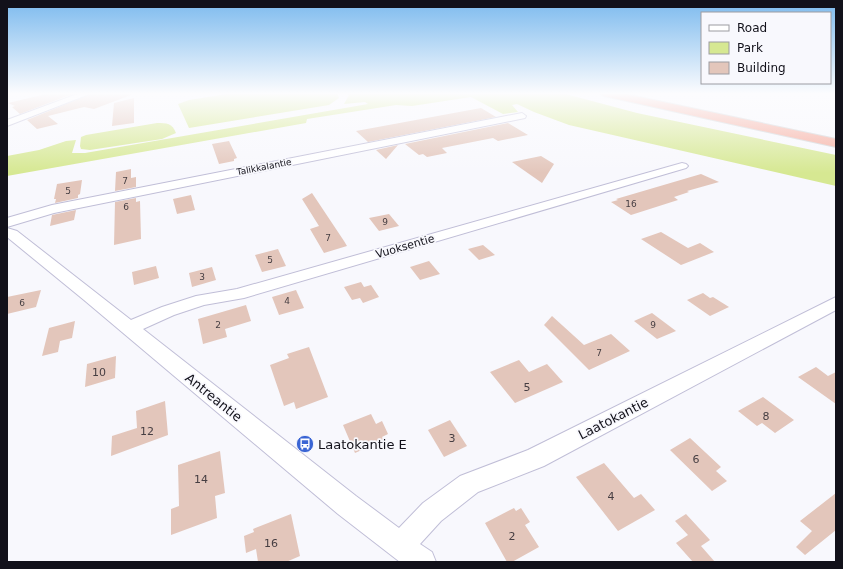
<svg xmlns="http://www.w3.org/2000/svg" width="843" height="569" font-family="'DejaVu Sans',sans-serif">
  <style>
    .green { fill: #d6e892 }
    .building { fill: #e3c6bb }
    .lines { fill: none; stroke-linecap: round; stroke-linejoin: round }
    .minor-casing { stroke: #c0bed7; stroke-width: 2 }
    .motorway-casing { stroke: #d4d4d6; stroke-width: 2 }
    .minor { fill: #fff; fill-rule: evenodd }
    .motorway { fill: #f6ac9e; fill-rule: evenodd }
    .labels { text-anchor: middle; stroke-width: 3.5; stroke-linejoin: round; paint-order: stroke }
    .far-street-label { font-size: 9px; fill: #12111a; stroke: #f8f8fd }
    .number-label { font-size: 9px; fill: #463e42 }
    .street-label { font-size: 11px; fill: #12111a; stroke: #f8f8fd }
    .near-number-label { font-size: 11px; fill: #463e42 }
    .near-street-label { font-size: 13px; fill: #12111a; stroke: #f8f8fd }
    .near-poi-label { font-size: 13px; fill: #12111a; stroke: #f8f8fd; text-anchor: start }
  </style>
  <rect width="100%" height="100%" fill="#f8f8fd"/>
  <g class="green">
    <polygon points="233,93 337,93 339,98 329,105 189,128 178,104 189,100"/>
    <polygon points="347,93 562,93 637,113 836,155 836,186 569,125 534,112 517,104 512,105 518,112 503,114 471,97 412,106 396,105 307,119 306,123 7,176 7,156 39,150 66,141 76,140 72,153 85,153 368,104 365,102 344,104 349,95"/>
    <path d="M157,123C167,123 172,123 176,133L162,139L90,150L81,149L80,146L81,137L86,135Z"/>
  </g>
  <g class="building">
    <polygon points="50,93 75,93 20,114 12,107 15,106 8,103"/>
    <polygon points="93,93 131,93 131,95 94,109 84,107 48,116 58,124 37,129 27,120"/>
    <polygon points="134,98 134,123 112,126 114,103"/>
    <polygon points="481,108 496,117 368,142 356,131"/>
    <polygon points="508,123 528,135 498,141 493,138 442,148 447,153 427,157 423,154 419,155 405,144"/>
    <polygon points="229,141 237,158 234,159 234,161 219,164 212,144"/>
    <polygon points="398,145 386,159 376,150"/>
    <polygon points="541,156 554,164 542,183 512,162"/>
    <polygon points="131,169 131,178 136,177 136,187 115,191 116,172"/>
    <polygon points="701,174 719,182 687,191 689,192 674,197 678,200 631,215 611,202 618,200 616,199"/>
    <polygon points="82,180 80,194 78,195 78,198 55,203 56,199 54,199 57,184"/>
    <polygon points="312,193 344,241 347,246 324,253 310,229 319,226 302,199"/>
    <polygon points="191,195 195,210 177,214 173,199"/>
    <polygon points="136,198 136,202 140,201 141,239 114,245 115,202"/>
    <polygon points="76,210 74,220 50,226 52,215"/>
    <polygon points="389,214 399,226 379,231 369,218"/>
    <polygon points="661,232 688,248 700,243 714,252 681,265 641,239"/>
    <polygon points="483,245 495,255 479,260 468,249"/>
    <polygon points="278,249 286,266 262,272 255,255"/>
    <polygon points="429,261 440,274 420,280 410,267"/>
    <polygon points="156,266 159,278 134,285 132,272"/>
    <polygon points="212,267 216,280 192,287 189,273"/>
    <polygon points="361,282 364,287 371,285 379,297 363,303 360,298 352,300 344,287"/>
    <polygon points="41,290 36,307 7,314 7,297"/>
    <polygon points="296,290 304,308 279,315 272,297"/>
    <polygon points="703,293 710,298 713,297 729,307 710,316 687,300"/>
    <polygon points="246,305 251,321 225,329 227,337 203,344 198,319"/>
    <polygon points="652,313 676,331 657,339 634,321"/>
    <polygon points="552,316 584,345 611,334 630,351 589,370 544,325"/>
    <polygon points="75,321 72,338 60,341 58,352 42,356 49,328"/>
    <polygon points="309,347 328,397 296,409 294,402 284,406 270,365 289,358 287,354"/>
    <polygon points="116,356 115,378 85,387 87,364"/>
    <polygon points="519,360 529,372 547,364 563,382 515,403 490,372"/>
    <polygon points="816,367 828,376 836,372 836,404 798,377"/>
    <polygon points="763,397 794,420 775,433 762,423 757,426 738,411"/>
    <polygon points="165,401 168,435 111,456 112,436 137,428 136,411"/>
    <polygon points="371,414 376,424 382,421 388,434 382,437 384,440 355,453 343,425"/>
    <polygon points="450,420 467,446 444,457 428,430"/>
    <polygon points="690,438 721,467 716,471 727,481 712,491 670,450"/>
    <polygon points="220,451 225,493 215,496 217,518 171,535 171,509 179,506 178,465"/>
    <polygon points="604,463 634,498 641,494 655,510 618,531 576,477"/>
    <polygon points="836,493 836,530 805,555 796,547 812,531 800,521"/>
    <polygon points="514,508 516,511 521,508 530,522 525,525 539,547 512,562 507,562 485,523"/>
    <polygon points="291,514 300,556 286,562 258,562 256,549 246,553 244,536 254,532 253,529"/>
    <polygon points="686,514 710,540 701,546 715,562 693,562 676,543 688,535 675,521"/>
  </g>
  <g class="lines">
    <defs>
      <g id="minor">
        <polygon points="80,93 92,93 7,126 7,120"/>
        <polygon points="522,113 526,116 525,118 54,213 7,227 7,218 52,205"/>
        <polygon points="682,163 686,164 688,166 686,168 244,298 204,305 174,315 143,329 356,496 399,528 423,503 460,476 528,450 836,297 836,310 544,466 478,492 441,521 420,544 432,552 436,562 400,562 338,514 84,300 7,237 7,228 17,231 131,320 162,307 196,296 237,289"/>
      </g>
      <polygon id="motorway" points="599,93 621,93 836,139 836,147 604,96"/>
    </defs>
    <use href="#minor" class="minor-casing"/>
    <use href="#motorway" class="motorway-casing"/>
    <use href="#minor" class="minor"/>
    <use href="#motorway" class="motorway"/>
  </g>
  <linearGradient id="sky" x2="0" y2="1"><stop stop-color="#7cbaee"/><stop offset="0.54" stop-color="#fcfcfe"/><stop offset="1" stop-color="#fcfcfe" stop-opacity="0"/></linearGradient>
  <rect width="843" height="173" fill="url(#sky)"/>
  <defs>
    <symbol id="bus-disc" viewBox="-11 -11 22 22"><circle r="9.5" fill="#3964d4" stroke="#f8f8fd"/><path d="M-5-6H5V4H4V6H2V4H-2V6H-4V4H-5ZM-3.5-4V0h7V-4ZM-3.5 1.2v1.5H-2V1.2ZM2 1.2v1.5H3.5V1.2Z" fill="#fff"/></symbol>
  </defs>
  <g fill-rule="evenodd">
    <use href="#bus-disc" x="295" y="434" width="20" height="20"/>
  </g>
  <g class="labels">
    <g class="far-street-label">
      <text transform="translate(264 167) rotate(-11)" y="3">Talikkalantie</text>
    </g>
    <g class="number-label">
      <text x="125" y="184">7</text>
      <text x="68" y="194">5</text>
      <text x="631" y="207">16</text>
      <text x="126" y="210">6</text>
      <text x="385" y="225">9</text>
      <text x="328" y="241">7</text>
      <text x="270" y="263">5</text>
      <text x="202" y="280">3</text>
      <text x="287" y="304">4</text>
      <text x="22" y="306">6</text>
      <text x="218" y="328">2</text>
      <text x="653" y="328">9</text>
      <text x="599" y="356">7</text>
    </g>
    <g class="street-label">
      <text transform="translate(405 246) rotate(-16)" y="4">Vuoksentie</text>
    </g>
    <g class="near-number-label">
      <text x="99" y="376">10</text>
      <text x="527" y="391">5</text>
      <text x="766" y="420">8</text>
      <text x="147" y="435">12</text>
      <text x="452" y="442">3</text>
      <text x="696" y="463">6</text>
      <text x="201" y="483">14</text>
      <text x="611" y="500">4</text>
      <text x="512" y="540">2</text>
      <text x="271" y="547">16</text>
    </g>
    <g class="near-street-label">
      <text transform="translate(214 397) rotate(39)" y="5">Antreantie</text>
      <text transform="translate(613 418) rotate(-27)" y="5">Laatokantie</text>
    </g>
    <g class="near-poi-label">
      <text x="318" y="449">Laatokantie E</text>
    </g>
  </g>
  <rect width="843" height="569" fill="none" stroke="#12111a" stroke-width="16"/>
  <rect x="701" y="12" width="130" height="72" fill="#f8f8fd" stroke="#9c9ca2"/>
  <rect x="709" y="25" width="20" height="6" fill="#ffffff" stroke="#9c9ca2"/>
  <text x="737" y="32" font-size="12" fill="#12111a">Road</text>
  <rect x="709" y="42" width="20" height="12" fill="#d6e892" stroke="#9c9ca2"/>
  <text x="737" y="52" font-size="12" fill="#12111a">Park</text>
  <rect x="709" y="62" width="20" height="12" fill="#e3c6bb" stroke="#9c9ca2"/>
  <text x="737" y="72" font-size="12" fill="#12111a">Building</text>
</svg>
